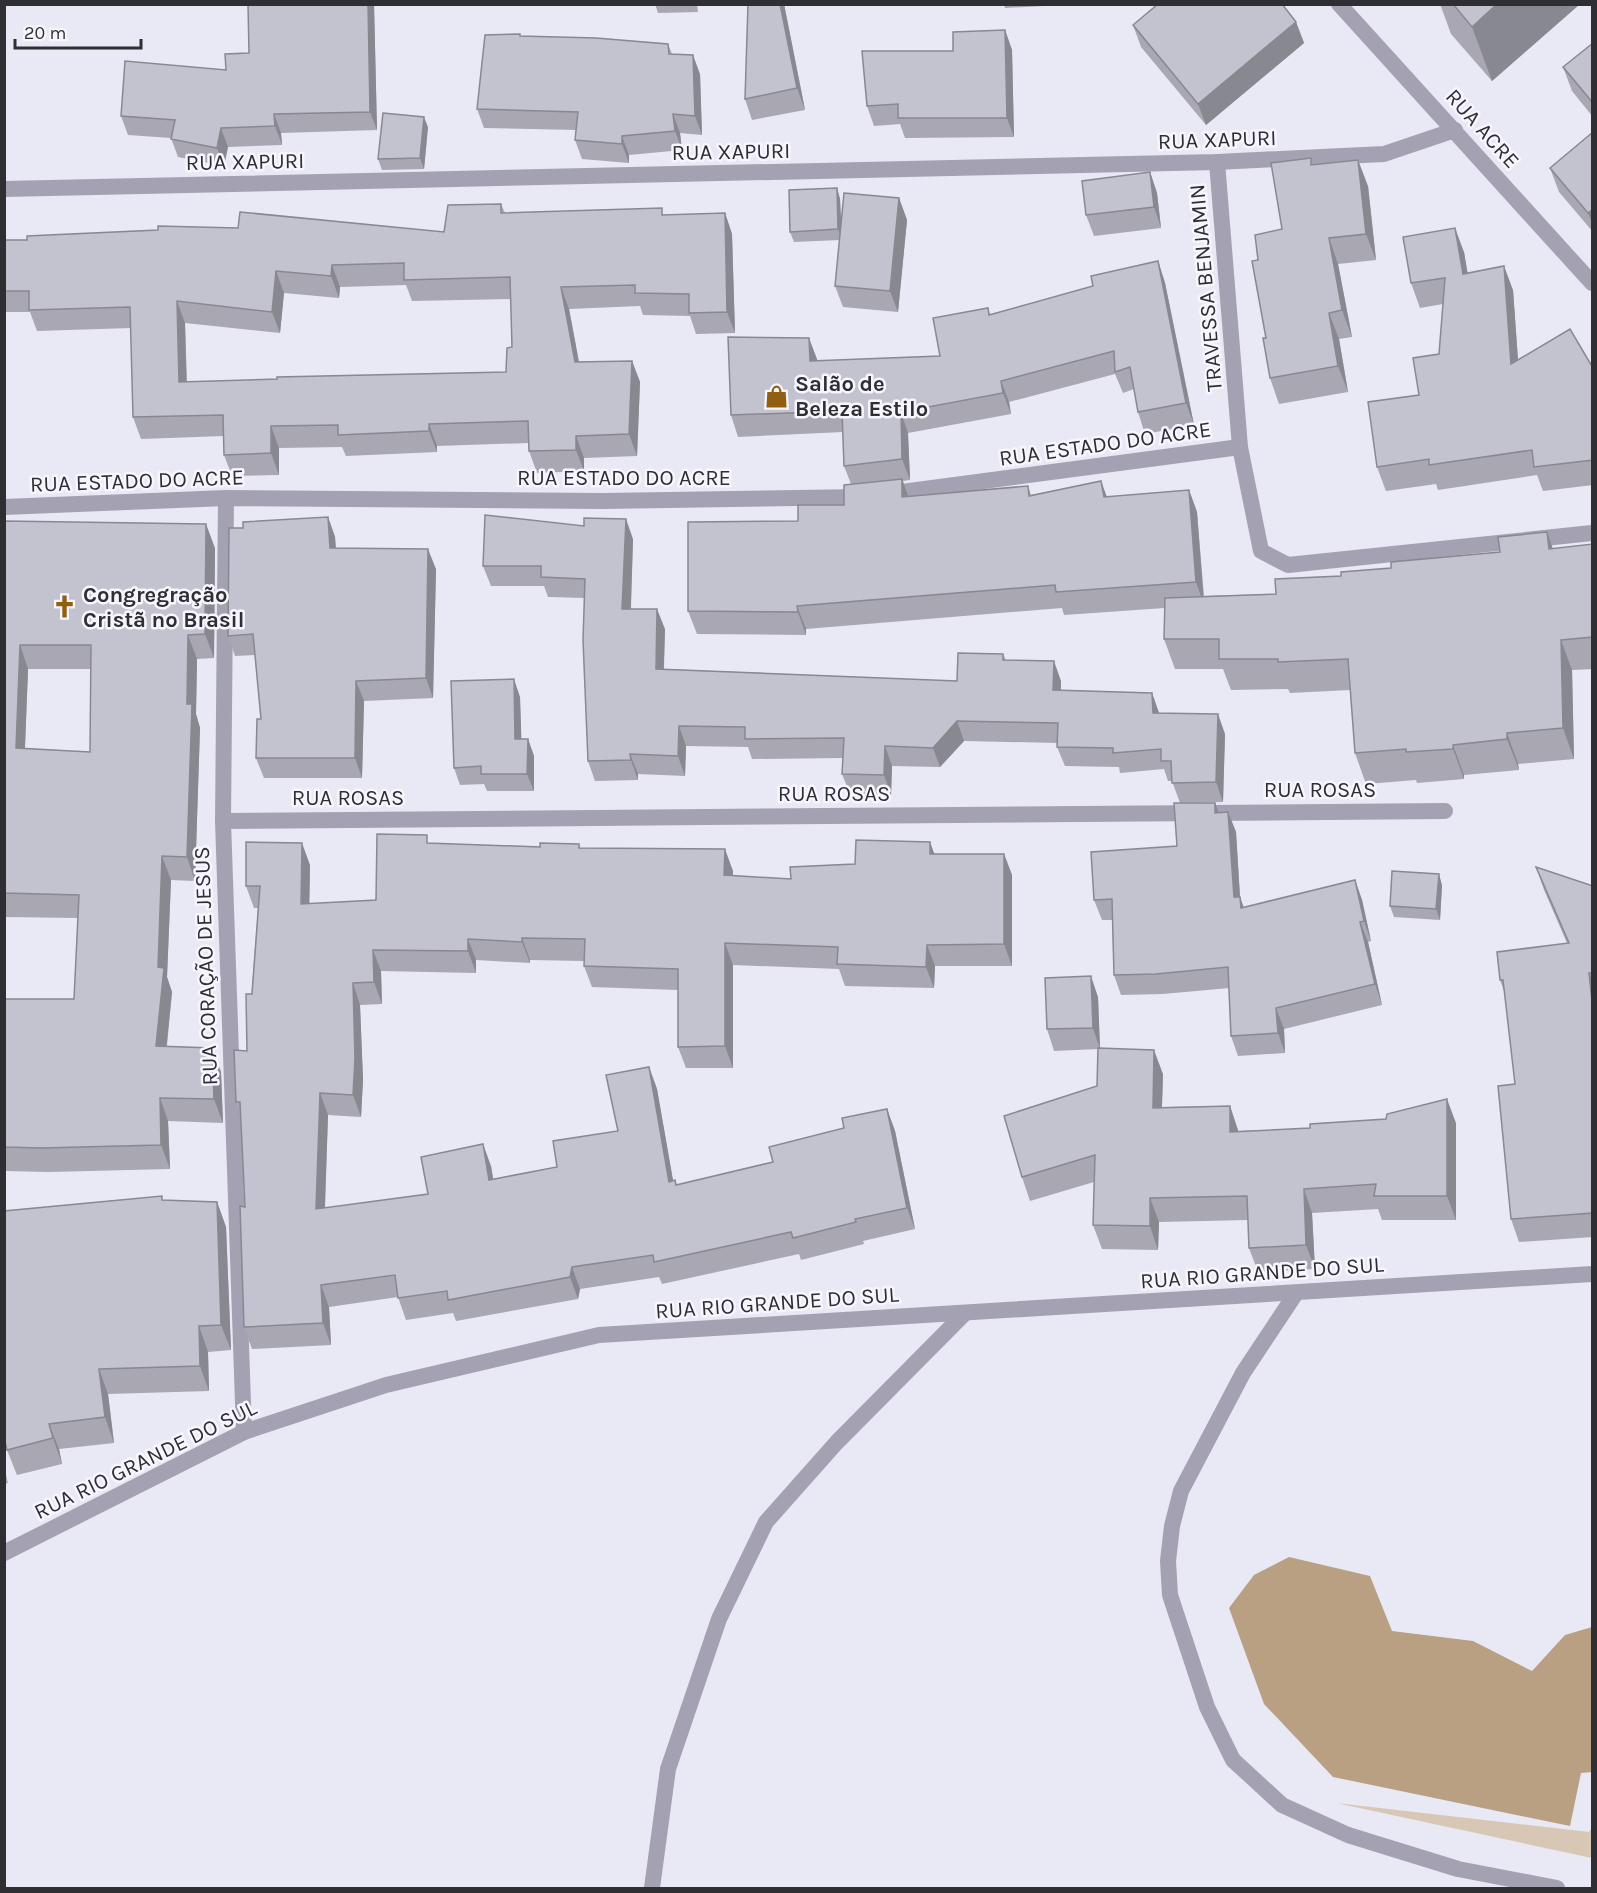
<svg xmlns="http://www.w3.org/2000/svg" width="1597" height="1893" font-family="Karla,sans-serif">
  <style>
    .green { fill: #d8c7b4 }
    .water { fill: #b9a083 }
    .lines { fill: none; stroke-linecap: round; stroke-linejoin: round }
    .minor { stroke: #a4a2b2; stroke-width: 16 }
    .wall { fill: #a8a7b2; fill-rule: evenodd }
    .shaded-wall { fill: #888891 }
    .building { fill: #c3c2cf; stroke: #888891; stroke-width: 1.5; fill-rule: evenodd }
    .labels { text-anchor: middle; stroke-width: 5; stroke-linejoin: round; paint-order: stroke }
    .street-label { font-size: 22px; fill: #2e2e33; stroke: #f7f6fe }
    .poi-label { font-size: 22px; font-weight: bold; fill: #2e2e33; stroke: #f7f6fe; text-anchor: start }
  </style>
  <rect width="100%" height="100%" fill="#e9e8f5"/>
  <polygon class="green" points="1336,1803 1589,1832 1592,1827 1592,1858"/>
  <polygon class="water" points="1289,1557 1370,1576 1392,1631 1473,1641 1532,1671 1565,1635 1592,1627 1592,1772 1581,1773 1570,1826 1333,1777 1264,1704 1229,1608 1254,1575"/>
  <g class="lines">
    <g class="minor">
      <polyline points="1339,4 1592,283"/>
      <polyline points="1217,162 1240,447 1261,551 1288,565 1592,533"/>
      <polyline points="4,189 1217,162 1384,154 1455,130"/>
      <polyline points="226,498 223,821 244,1432"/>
      <polyline points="4,507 226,498 602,501 864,497 1240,447"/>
      <polyline points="223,821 1445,811"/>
      <polyline points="1296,1293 1243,1373 1181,1491 1172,1526 1168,1561 1170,1595 1207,1707 1233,1760 1282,1805 1348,1835 1458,1869 1557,1888"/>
      <polyline points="4,1553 244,1432 386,1385 599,1335 1592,1274"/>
      <polyline points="652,1888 668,1769 719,1619 766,1522 837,1442 965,1313"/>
    </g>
  </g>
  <g class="wall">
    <polygon points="374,4 377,130 281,133 282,145 228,147 224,166 178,157 171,138 128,135 121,116 226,70 249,53"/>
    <polygon points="655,4 697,4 698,12 658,13"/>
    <polygon points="748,4 784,4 805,110 752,120 745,99"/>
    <polygon points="1004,4 1080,4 1005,8"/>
    <polygon points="1440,4 1580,4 1492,81 1451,34"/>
    <polygon points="1296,22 1304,43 1206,125 1141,47 1133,25"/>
    <polygon points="1005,30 1012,50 1014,137 905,138 900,124 874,126 867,106 953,51"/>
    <polygon points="521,36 668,44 672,54 700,74 702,135 680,133 682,150 629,155 629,163 582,159 575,140 576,130 484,128 477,109"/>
    <polygon points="1593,43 1593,117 1572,91 1563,67"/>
    <polygon points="428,127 424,169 382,170 378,159"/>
    <polygon points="1593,132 1593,232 1559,192 1550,168"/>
    <polygon points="1311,158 1313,165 1368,186 1376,260 1338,264 1352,337 1339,339 1348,392 1279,404 1270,378 1258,260 1282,229"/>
    <polygon points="1150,172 1157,193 1161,228 1094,236 1086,215"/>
    <polygon points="837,188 840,199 841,224 899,198 907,220 898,312 843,307 835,286 840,240 794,242 790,232"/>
    <path d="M501,204L505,213L664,215L725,213L732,234L735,333L696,334L690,316L643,315L640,306L569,309L579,362L632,361L640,382L637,456L584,458V471L537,473L529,451V443L437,446V452L346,456L342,447L279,448V475L232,476L224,455V436L141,439L133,417L131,328L37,331L30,312H4V240H27L238,228L444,232ZM406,285L412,301L511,299L512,347L506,372L187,382L185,323L280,333L284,293L339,298L340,287Z"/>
    <polygon points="1464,252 1467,273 1513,290 1518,360 1593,368 1593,485 1543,491 1537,475 1438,490 1436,484 1386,491 1377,467 1419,395 1439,354 1443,304 1420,308 1411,283"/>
    <polygon points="1158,261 1165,283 1194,425 1145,434 1138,412 1134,389 1123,393 1115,374 1009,402 1011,414 908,433 910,480 903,481 908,496 1028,486 1031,495 1101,481 1107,497 1189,490 1197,512 1204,596 1276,594 1341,576 1391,568 1593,544 1593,669 1572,670 1574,759 1518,764 1519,770 1464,775 1464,779 1417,783 1416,780 1366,784 1355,753 1350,690 1290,693 1288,689 1231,690 1223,669 1175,669 1164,639 1165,608 1064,615 1062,608 806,629 806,635 697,634 688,611 798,521 844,505 851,484 844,466 843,432 738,437 731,415 817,359 817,361 940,356 988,308 990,315 1093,286"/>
    <polygon points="328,517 335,537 336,548 436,569 433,698 364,701 362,778 264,778 256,758 261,719 255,655 235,656 228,636 243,528"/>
    <path d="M4,521L215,548L214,658L197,659L196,714L200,728L195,881L171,880L167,977L172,992L167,1046L212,1048L221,1072L223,1123L168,1121L170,1169L49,1172L4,1171V999H74L78,918L4,917ZM28,669H91L90,752L25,748Z"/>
    <polygon points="633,539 631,609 665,629 664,669 957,681 1003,654 1006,660 1061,681 1061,690 1152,693 1159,713 1225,734 1223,802 1180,803 1172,781 1168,781 1164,769 1120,773 1119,767 1065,766 1057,747 1058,743 964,741 940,767 892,766 891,795 850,794 842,774 843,758 752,759 748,747 686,746 685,776 638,774 638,780 595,781 588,761 585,598 548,597 544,586 491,586 483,566"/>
    <polygon points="520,697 521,739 528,739 534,756 534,791 487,791 484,784 460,785 454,768"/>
    <polygon points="1215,803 1219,813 1228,812 1236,832 1240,897 1244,908 1355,880 1362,900 1371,941 1368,942 1382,1005 1284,1029 1285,1053 1238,1056 1231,1036 1229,988 1163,994 1121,995 1114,975 1112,920 1102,920 1094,900 1177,846"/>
    <polygon points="930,842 934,854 1004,854 1012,875 1012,966 935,966 934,988 845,986 839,969 733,965 733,1068 686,1068 678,1047 678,990 592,987 584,966 584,961 530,960 530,963 476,960 476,973 381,971 382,1004 360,1005 363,1080 361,1117 328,1115 325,1208 428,1194 491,1166 493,1179 557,1167 618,1131 649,1067 657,1089 673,1181 677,1185 773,1162 844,1128 887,1109 895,1131 915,1229 863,1241 864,1244 801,1260 799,1254 662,1284 659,1277 580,1289 578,1299 456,1321 453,1313 406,1320 398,1297 329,1307 331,1345 252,1349 244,1327 245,1207 240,1113 236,1102 247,1051 258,908 254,908 246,886 310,865 309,904 376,900 430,843 540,847 579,844 580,848 733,871 733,876 791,879 855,864"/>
    <polygon points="1536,867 1593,886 1593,1237 1519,1242 1511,1219 1515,1084 1505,994 1500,980 1567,943 1544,890"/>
    <polygon points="1442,885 1440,920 1394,917 1390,906"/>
    <polygon points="1098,997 1100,1048 1163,1074 1162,1107 1230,1106 1238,1131 1456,1123 1456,1220 1382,1220 1378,1209 1312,1213 1315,1269 1258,1272 1249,1248 1248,1220 1159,1222 1158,1250 1102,1249 1093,1225 1094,1182 1030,1201 1022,1177 1097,1086 1098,1049 1054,1051 1047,1029"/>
    <polygon points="163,1200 217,1202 226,1227 231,1350 208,1352 209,1391 108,1394 114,1443 59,1449 62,1464 17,1475 7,1450"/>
    <polygon points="4,1467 8,1483 4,1484"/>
  </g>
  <g class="shaded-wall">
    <polygon points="368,4 374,4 377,130 370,112"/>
    <polygon points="780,4 784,4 805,110 797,88"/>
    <polygon points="1497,4 1580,4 1492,81 1472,27"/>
    <polygon points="1296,22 1304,43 1206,125 1198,104"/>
    <polygon points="1005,30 1012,50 1014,137 1007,118"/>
    <polygon points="693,55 700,74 702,135 695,116"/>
    <polygon points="274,114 281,133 282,145 275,126"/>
    <polygon points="673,114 680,133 682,150 675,131"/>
    <polygon points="424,117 428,127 424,169 420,158"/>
    <polygon points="221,128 228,147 224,166 217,148"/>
    <polygon points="622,136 629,155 629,163 622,144"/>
    <polygon points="1358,160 1368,186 1376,260 1366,234"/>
    <polygon points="1150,172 1157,193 1161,228 1154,207"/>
    <polygon points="837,188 840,199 842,240 838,229"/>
    <polygon points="899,198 907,220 898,312 890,291"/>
    <polygon points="1593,209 1593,225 1588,213"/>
    <polygon points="725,213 732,234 735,333 727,312"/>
    <polygon points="1455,228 1464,252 1472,298 1463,274"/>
    <polygon points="1329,238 1338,264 1352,337 1342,310"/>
    <polygon points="1158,261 1165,283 1194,425 1186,403"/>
    <polygon points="332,265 340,287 339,298 331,276"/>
    <polygon points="1504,266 1513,290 1520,388 1511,364"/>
    <polygon points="276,271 284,293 280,333 272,312"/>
    <polygon points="561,287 569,309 583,384 575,362"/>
    <polygon points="177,301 185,323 187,404 179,382"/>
    <polygon points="1329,313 1339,339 1348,392 1338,366"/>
    <polygon points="809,338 817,359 818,383 810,361"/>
    <polygon points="632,361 640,382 637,456 629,434"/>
    <polygon points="1001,381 1009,402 1011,414 1003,393"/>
    <polygon points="901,412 908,433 910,480 902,459"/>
    <polygon points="429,424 437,446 437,452 429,431"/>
    <polygon points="271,426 279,448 279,475 271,453"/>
    <polygon points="576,436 584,458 584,471 576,450"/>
    <polygon points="902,479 910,501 902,497"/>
    <polygon points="1101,481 1109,504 1104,497"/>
    <polygon points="1189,490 1197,512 1204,605 1196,582"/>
    <polygon points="328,517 335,537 337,568 330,548"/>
    <polygon points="626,519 633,539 630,629 622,609"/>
    <polygon points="206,524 215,548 214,658 205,634"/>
    <polygon points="1547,532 1558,563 1549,549"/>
    <polygon points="428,549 436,569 433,698 426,678"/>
    <polygon points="797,606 806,629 806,635 798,612"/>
    <polygon points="657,609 665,629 663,689 656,669"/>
    <polygon points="188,635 197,659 196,714 200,728 195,881 187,857 187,704"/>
    <polygon points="1561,640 1572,670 1574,759 1563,728"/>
    <polygon points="20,645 28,669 24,772 16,748"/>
    <polygon points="1054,661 1061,681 1060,710 1053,690"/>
    <polygon points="514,679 520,697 522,756 515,739"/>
    <polygon points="356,681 364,701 362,778 355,758"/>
    <polygon points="1152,693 1159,713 1153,713"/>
    <polygon points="1218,714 1225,734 1223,802 1216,782"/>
    <polygon points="957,721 964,741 940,767 933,748"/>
    <polygon points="679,726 686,746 685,776 678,756"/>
    <polygon points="1507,733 1518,764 1519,770 1507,739"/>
    <polygon points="528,739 534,756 534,791 527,774"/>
    <polygon points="1453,745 1464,775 1464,779 1453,749"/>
    <polygon points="885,746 892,766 891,795 884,775"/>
    <polygon points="630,754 638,774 638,780 631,760"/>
    <polygon points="1215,803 1223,823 1215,813"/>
    <polygon points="1228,812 1236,832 1240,897 1247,917 1234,897"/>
    <polygon points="930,842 938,864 930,854"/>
    <polygon points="302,843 310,865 309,926 301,904"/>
    <polygon points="725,849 733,871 732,897 724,875"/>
    <polygon points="1004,854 1012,875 1012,966 1004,944"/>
    <polygon points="162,856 171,880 167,977 172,992 164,1070 156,1046 158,967"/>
    <polygon points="1439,874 1442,885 1440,920 1436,909"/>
    <polygon points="1355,880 1362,900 1371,941 1364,921"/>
    <polygon points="1360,922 1368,942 1382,1005 1375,984"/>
    <polygon points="522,938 530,960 530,963 522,942"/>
    <polygon points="468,939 476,960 476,973 468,951"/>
    <polygon points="725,943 733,965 733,1068 725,1046"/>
    <polygon points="927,945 935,966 934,988 926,967"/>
    <polygon points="373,950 381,971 382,1004 374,982"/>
    <polygon points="1589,973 1593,982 1593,1011"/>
    <polygon points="1091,976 1098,997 1100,1049 1093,1028"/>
    <polygon points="353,983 360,1005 363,1080 361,1117 353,1095"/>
    <polygon points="1276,1008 1284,1029 1285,1053 1278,1033"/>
    <polygon points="212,1048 221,1072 223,1123 214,1099"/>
    <polygon points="1154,1050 1163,1074 1161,1132 1153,1108"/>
    <polygon points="649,1067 657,1089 677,1203 669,1182"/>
    <polygon points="320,1093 328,1115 324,1231 316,1209"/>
    <polygon points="160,1098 168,1121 170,1169 161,1145"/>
    <polygon points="1447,1099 1456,1123 1456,1220 1447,1196"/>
    <polygon points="1230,1106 1238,1130 1239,1156 1230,1132"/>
    <polygon points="887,1109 895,1131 915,1229 907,1208"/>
    <polygon points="483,1144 491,1166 497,1202 489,1180"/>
    <polygon points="1304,1189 1312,1213 1315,1269 1306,1245"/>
    <polygon points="1150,1198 1159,1222 1158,1250 1150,1226"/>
    <polygon points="217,1202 226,1227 231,1350 221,1325"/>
    <polygon points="572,1267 580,1289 578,1299 570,1277"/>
    <polygon points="321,1285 329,1307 331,1345 323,1323"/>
    <polygon points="199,1326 208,1352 209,1391 200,1366"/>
    <polygon points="99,1369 108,1394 114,1443 105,1417"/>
    <polygon points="49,1424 59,1449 62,1464 53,1438"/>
  </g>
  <g class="building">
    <polygon points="248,4 368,4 370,112 274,114 275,126 221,128 217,148 171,139 175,120 121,116 125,61 226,70 225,54 249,53"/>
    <polygon points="748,4 780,4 797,88 745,99"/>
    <polygon points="1158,4 1282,4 1296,22 1198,104 1133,25"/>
    <polygon points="1453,4 1497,4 1472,27"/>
    <polygon points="1005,30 1007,118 898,118 898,104 867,106 862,51 953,51 953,32"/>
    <polygon points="520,34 520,36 596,38 668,44 669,54 693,55 695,116 673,114 675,131 622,136 622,144 575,140 578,112 477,109 485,35"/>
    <polygon points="1593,43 1593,103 1563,67"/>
    <polygon points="383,113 424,117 420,158 378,159"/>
    <polygon points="1593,132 1593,209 1588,213 1550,168"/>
    <polygon points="1311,158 1311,165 1358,160 1366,234 1329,238 1342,310 1329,313 1338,366 1270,378 1263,338 1266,338 1252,261 1258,260 1255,235 1282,229 1271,163"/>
    <polygon points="1150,172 1154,207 1086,215 1082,181"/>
    <polygon points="837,188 838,229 790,232 789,190"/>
    <polygon points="844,193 899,198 890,291 835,286"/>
    <path d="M501,204V213L662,208V215L725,213L727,312L689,313V294L635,293V285L561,287L575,362L632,361L629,434L576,436V450L529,451L528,421L429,424V431L338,435V425L271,426V453L224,455L223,415L133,417L130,307L29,310V291H4V240H27V236L158,230V226L238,228L240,212L444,232L448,205ZM404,263V280L510,277L512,347L507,348L506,372L277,377V379L179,382L177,301L272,312L276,271L331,276L332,265Z"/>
    <polygon points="1455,228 1463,274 1504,266 1511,364 1570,329 1593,368 1593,460 1534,467 1532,450 1429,465 1429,459 1377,467 1368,402 1419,395 1413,358 1439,354 1445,278 1411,283 1403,237"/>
    <polygon points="1158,261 1186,403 1138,412 1130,367 1115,372 1114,351 1001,381 1003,393 901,412 902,459 844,466 842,411 731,415 728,337 809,338 810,361 940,356 933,318 988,308 989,315 1093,286 1091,276"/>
    <polygon points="902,479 902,497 1028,486 1029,496 1101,481 1104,497 1189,490 1196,582 1056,592 1055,585 797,606 798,612 688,611 688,522 798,521 798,505 844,505 844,485"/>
    <polygon points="485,515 584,526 584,518 626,519 622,609 657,609 656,669 957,681 958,653 1003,654 1003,660 1054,661 1053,690 1152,693 1153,713 1218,714 1216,782 1172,783 1171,761 1161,761 1161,749 1113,753 1113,748 1057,747 1058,723 957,721 933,748 885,746 884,775 842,774 844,738 745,739 745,727 679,726 678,756 630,754 631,760 588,761 583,640 585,579 541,577 541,566 483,566"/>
    <polygon points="328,517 330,548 428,549 426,678 356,681 355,758 256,758 257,719 261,719 253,634 228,636 229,528 243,528 243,522"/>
    <path d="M4,521L206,524L205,634L188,635L187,704H192L187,857L162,856L158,967L164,968L156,1046L212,1048L214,1099L160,1098L161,1145L41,1148L4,1147V999H74L79,895L4,893ZM20,645H91L90,752L16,748Z"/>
    <polygon points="1547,532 1549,549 1593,544 1593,637 1561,640 1563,728 1507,733 1507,739 1453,745 1453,749 1406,752 1406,749 1355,753 1348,659 1278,662 1278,659 1219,659 1219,639 1164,639 1165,598 1276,594 1275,579 1341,576 1341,572 1391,568 1391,562 1500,552 1498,537"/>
    <polygon points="514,679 515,739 528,739 527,774 481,774 481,766 454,768 451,681"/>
    <polygon points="1174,803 1215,803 1215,813 1228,812 1234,897 1240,897 1241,908 1355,880 1364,921 1360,922 1375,984 1276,1008 1278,1033 1231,1036 1228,967 1156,974 1114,975 1112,899 1094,900 1091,852 1177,846"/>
    <polygon points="377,834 427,835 427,843 540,847 540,843 579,844 579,848 725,849 724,875 791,879 790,867 855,864 856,840 930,842 930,854 1004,854 1004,944 927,945 926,967 837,964 838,947 725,943 725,1046 678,1047 678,969 584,966 585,939 522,938 522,942 468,939 468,951 373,950 374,982 353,983 355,1058 353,1095 320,1093 316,1209 428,1194 421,1157 483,1144 489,1180 557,1167 553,1141 618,1131 606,1075 649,1067 669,1182 675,1180 676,1185 773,1162 769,1147 844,1128 842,1118 887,1109 907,1208 855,1219 856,1222 793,1238 791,1232 654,1262 653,1255 572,1267 570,1277 448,1300 447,1291 398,1298 395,1275 321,1285 323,1323 244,1327 240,1206 245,1207 240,1102 236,1102 234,1050 247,1051 246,994 252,994 260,886 246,886 246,842 302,843 301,904 376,900"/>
    <polygon points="1536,867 1593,886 1593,973 1589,973 1593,1011 1593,1213 1511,1219 1498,1086 1515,1084 1503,980 1500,980 1497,952 1569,943"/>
    <polygon points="1392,871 1439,874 1436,909 1390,906"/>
    <polygon points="1091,976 1093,1028 1047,1029 1045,978"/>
    <polygon points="1098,1048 1154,1050 1153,1108 1230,1106 1230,1132 1310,1128 1310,1124 1386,1119 1387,1114 1447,1099 1447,1196 1374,1196 1376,1184 1304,1189 1306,1245 1249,1248 1247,1196 1150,1198 1150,1226 1093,1225 1095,1155 1022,1177 1004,1116 1097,1086"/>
    <polygon points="162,1196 162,1200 217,1202 221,1325 199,1326 200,1366 99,1369 105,1417 49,1424 53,1438 7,1450 4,1438 4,1211"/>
  </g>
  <defs>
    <symbol id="shop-bare" viewBox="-9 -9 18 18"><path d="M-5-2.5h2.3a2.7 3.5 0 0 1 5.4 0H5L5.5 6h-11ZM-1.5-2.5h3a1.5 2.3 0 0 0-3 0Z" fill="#925f11" stroke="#f7f6fe" stroke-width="2.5" paint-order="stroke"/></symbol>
    <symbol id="church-bare" viewBox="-9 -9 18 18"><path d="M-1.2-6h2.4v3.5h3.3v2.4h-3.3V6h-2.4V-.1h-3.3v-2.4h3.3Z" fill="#925f11" stroke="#f7f6fe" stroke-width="2.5" paint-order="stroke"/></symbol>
  </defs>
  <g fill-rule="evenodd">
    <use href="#shop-bare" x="760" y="380" width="33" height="33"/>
    <use href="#church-bare" x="48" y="590" width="33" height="33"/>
  </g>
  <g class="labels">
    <g class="street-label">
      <text transform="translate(1483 128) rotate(48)" y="8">RUA ACRE</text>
      <text transform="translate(1217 139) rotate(-2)" y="8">RUA XAPURI</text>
      <text transform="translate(731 151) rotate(-1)" y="8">RUA XAPURI</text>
      <text transform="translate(245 161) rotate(-1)" y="8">RUA XAPURI</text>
      <text transform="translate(1205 288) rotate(-95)" y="8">TRAVESSA BENJAMIN</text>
      <text transform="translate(1105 443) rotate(-8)" y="8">RUA ESTADO DO ACRE</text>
      <text x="624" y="485">RUA ESTADO DO ACRE</text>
      <text transform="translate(137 480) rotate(-2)" y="8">RUA ESTADO DO ACRE</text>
      <text x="1320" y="797">RUA ROSAS</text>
      <text x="834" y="801">RUA ROSAS</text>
      <text x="348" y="805">RUA ROSAS</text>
      <text transform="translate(205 966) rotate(-92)" y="8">RUA CORAÇÃO DE JESUS</text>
      <text transform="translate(1262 1272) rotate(-4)" y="8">RUA RIO GRANDE DO SUL</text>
      <text transform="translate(777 1302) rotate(-4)" y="8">RUA RIO GRANDE DO SUL</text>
      <text transform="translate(145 1459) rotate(-26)" y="8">RUA RIO GRANDE DO SUL</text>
    </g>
    <g class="poi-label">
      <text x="795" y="391">Salão de<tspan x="795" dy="25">Beleza Estilo</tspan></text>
      <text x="83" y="602">Congregração<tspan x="83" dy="25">Cristã no Brasil</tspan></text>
    </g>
  </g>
  <rect width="1597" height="1893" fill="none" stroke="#2e2e33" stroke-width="12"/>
  <path d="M15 39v9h126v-9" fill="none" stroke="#2e2e33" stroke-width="3"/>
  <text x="24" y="39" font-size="18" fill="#2e2e33" stroke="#f7f6fe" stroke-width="4.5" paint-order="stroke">20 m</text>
</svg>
